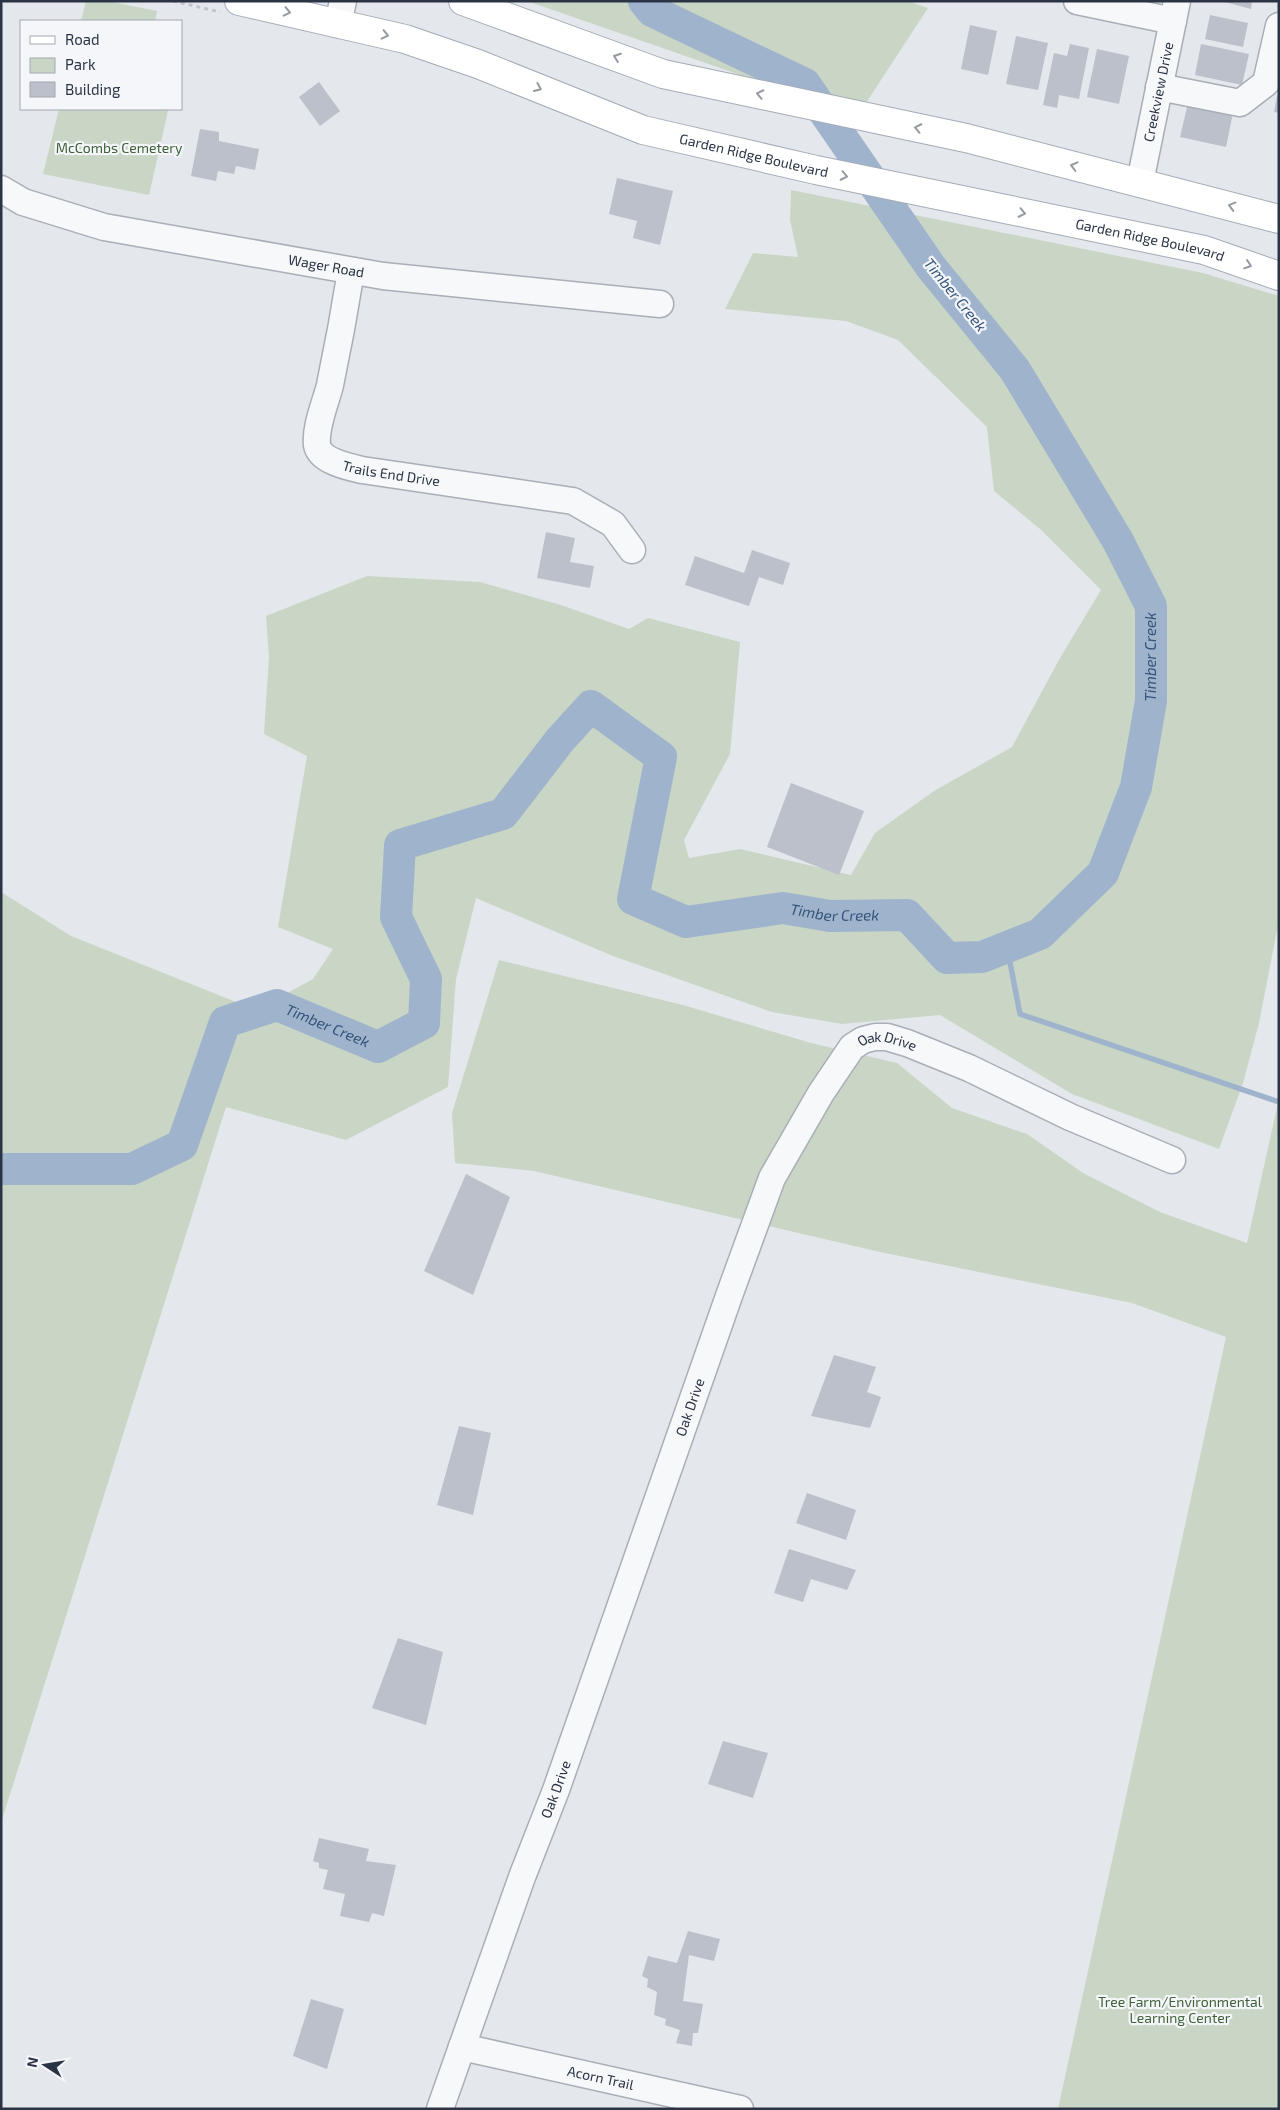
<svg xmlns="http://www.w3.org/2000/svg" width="1280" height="2110" font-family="'Exo 2',sans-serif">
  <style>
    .green { fill: #c9d6c5 }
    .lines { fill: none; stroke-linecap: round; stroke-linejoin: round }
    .stream { stroke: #9fb4cc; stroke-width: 5.5 }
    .river { stroke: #9fb4cc; stroke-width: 32 }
    .building { fill: #bbc0ca }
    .minor-casing { stroke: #a9aeb7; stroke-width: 29 }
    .major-casing { stroke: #a3abb8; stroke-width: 30 }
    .path { stroke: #c2c5cb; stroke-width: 3; stroke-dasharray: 4 4; stroke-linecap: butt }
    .minor { stroke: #f7f8fa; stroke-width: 26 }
    .major { stroke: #fff; stroke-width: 28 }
    .oneway { stroke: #959aa2 }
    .labels { text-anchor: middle; stroke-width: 4.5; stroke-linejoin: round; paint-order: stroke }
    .street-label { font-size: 14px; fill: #2b3445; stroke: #f4f6f9 }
    .park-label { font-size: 14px; fill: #3f6138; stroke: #f4f6f9 }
    .water-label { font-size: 15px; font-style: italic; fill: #34527a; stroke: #f4f6f9 }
  </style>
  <rect width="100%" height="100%" fill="#e4e7ec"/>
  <g class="green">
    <polygon points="86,1 107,1 157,11 155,21 81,21"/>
    <polygon points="527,1 907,1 928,8 864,106 746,77"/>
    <polygon points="59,109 166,109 168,111 149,195 43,174"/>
    <polygon points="791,190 1203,273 1279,296 1279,920 1259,1023 1243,1083 1219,1149 1072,1094 940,1015 842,1024 772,1012 613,956 476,898 456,979 448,1087 346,1140 226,1107 1,1823 1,892 71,936 256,1010 313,979 333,949 278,927 307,756 264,734 269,657 266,616 367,576 480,582 561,605 629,629 648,618 740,642 730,754 684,840 689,858 740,849 851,875 875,833 934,791 1012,747 1060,658 1101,590 1040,529 994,491 987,427 898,340 846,321 725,309 753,253 798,257 790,220"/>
    <polygon points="499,960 683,1005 811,1043 897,1063 952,1108 1027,1134 1083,1173 1160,1212 1247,1243 1279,1098 1279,2109 1058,2109 1226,1337 1132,1303 880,1252 534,1171 455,1163 452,1113"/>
  </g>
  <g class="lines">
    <polyline class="stream" points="1007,947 1020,1014 1279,1102"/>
    <path class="river" id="s1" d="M1,1169H132L182,1145L225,1022L277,1005L378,1047L424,1023L426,979L396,917L400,845L503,814L560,740L591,706L661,757L633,899L686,922L783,908L830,916L907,915L947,958L982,957L1040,934L1103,873L1136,787L1151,701V606L1118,541L1015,370L931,267L805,84L652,11L644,1"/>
  </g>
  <g class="building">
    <polygon points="1221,1 1252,1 1251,9"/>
    <polygon points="1210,15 1248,23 1243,47 1205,39"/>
    <polygon points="970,25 997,31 988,75 961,69"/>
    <polygon points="1016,36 1048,43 1038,90 1006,84"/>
    <polygon points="1070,44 1089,48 1079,99 1059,95 1057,108 1043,105 1054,53 1067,56"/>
    <polygon points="1201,44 1249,54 1242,85 1195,75"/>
    <polygon points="1097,49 1129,56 1119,104 1087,97"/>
    <polygon points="319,82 340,111 320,126 299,97"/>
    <polygon points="1277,96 1279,96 1279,113 1274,112"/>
    <polygon points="1188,103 1233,113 1226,147 1180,137"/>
    <polygon points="200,129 219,132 219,141 259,149 255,170 236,166 234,174 218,171 216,181 191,176"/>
    <polygon points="617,178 673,191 660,245 633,238 637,221 609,214"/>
    <polygon points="546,532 575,538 570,562 594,566 590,588 537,578"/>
    <polygon points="752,550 790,563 783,585 759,577 749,606 685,585 695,556 744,573"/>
    <polygon points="791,783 864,811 839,875 767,847"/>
    <polygon points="466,1174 510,1197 473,1295 424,1271"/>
    <polygon points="834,1355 876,1367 867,1392 881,1397 870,1428 811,1416"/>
    <polygon points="459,1426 491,1433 473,1515 437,1505"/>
    <polygon points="807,1493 856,1510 846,1540 796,1523"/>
    <polygon points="789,1549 856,1570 847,1590 811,1579 803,1602 774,1593"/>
    <polygon points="398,1638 443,1652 426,1725 372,1708"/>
    <polygon points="723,1741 768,1753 753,1798 708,1784"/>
    <polygon points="319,1838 369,1849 366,1861 396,1865 384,1916 372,1913 369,1922 340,1916 345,1894 323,1889 328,1870 319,1868 319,1863 313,1861"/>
    <polygon points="688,1931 720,1939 714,1961 689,1955 683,2001 703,2004 698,2033 693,2033 692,2046 676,2043 680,2030 665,2025 666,2019 654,2015 657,1992 647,1987 648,1979 642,1976 648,1956 677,1963"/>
    <polygon points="311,1999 344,2009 327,2069 293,2056"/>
  </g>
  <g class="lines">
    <defs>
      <g id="minor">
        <polyline points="1077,1 1173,21"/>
        <polyline points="338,24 343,1"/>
        <polyline points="1159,87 1240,103 1266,83 1279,26"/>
        <path id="s2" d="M1140,182L1177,1"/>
        <path id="s3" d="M1,189L23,202L104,227L383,276L660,304"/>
        <path id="s4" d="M351,271C345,309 338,347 330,385C326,402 315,426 317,445C320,461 349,467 362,470L573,501L613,524L632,550"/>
        <path id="s5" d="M462,2047L740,2109"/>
        <path id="s6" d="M440,2109L522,1877L556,1790L730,1293L772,1178L821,1093L852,1047L863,1040L875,1037H887L907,1043L969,1068L1070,1117L1172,1160"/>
      </g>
      <g id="major">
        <path id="s7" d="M239,1L405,39L478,64L643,130L816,170L1204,250L1279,276"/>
        <polyline points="463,1 663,74 966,138 1279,219"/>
      </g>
    </defs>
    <use href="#minor" class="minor-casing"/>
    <use href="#major" class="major-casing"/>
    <polyline class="path" points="173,1 220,12"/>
    <use href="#minor" class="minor"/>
    <use href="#major" class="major"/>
  </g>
  <defs><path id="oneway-chevron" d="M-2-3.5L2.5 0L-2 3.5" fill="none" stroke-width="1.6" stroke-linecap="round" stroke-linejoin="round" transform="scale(1.25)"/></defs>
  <g class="oneway">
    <use href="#oneway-chevron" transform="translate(287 12) rotate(13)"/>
    <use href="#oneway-chevron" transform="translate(385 35) rotate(13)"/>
    <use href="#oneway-chevron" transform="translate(617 57) rotate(-160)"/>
    <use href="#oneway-chevron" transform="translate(538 88) rotate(23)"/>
    <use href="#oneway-chevron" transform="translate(760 94) rotate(-168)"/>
    <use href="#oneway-chevron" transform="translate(918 128) rotate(-168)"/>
    <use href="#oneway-chevron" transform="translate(1074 166) rotate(-166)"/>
    <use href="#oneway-chevron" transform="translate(844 176) rotate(12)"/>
    <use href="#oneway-chevron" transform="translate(1232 206) rotate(-165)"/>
    <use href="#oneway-chevron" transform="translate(1022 213) rotate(12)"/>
    <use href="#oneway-chevron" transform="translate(1248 265) rotate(19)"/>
  </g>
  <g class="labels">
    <g class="street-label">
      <text dy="5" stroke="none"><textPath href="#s2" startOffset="92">Creekview Drive</textPath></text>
      <text dy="5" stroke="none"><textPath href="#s7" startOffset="539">Garden Ridge Boulevard</textPath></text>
      <text dy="5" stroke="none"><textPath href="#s7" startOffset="944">Garden Ridge Boulevard</textPath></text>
      <text dy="5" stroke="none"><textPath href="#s3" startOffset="336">Wager Road</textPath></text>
      <text dy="5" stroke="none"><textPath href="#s4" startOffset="261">Trails End Drive</textPath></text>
      <text dy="5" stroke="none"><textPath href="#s6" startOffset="1180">Oak Drive</textPath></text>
      <text dy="5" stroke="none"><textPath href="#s6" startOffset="745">Oak Drive</textPath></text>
      <text dy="5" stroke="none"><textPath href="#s6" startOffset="340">Oak Drive</textPath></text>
      <text dy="5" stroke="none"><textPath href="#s5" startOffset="142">Acorn Trail</textPath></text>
    </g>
    <g class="park-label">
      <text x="119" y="153">McCombs Cemetery</text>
      <text x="1180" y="2007">Tree Farm/Environmental<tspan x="1180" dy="16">Learning Center</tspan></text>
    </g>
    <g class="water-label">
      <text transform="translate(955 295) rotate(51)" y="5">Timber Creek</text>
      <text dy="5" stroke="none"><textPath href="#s1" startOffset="1944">Timber Creek</textPath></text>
      <text dy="5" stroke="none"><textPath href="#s1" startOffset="1404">Timber Creek</textPath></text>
      <text dy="5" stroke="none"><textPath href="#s1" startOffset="426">Timber Creek</textPath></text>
    </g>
  </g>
  <rect width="1280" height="2110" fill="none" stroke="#2b3445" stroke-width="5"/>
  <rect x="20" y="20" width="162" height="90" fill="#f4f6f9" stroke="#a4a8b1"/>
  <rect x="30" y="36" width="25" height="8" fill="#ffffff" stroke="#a4a8b1"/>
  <text x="65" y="45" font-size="15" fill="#2b3445">Road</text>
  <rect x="30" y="58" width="25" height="15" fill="#c9d6c5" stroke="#a4a8b1"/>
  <text x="65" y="70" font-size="15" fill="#2b3445">Park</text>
  <rect x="30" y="82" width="25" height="15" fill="#bbc0ca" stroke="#a4a8b1"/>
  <text x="65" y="95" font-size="15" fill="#2b3445">Building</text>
  <g transform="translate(45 2065) rotate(282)" stroke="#f4f6f9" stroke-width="4" paint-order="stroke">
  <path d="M0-4L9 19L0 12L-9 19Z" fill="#2b3445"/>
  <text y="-8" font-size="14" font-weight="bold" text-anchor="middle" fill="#2b3445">N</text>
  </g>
</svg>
